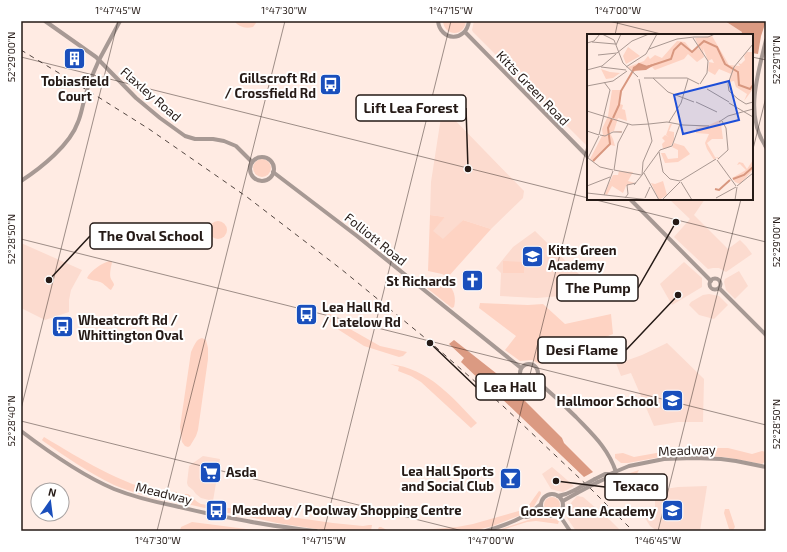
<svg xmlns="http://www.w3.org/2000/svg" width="787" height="552" font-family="'Exo 2',sans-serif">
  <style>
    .built { fill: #fcdbcf }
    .green { fill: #fed3c3 }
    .forest { fill: #db9a82 }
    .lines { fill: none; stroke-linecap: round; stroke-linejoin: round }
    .tertiary { stroke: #a79994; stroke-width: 4 }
    .rail { stroke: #534641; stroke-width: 1; stroke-dasharray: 5 5; stroke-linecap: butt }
    .tertiary-bridge { stroke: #a79994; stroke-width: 4 }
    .ticks { fill: none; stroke: #251a16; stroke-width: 1; stroke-opacity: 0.45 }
    .labels { text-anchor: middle; stroke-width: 4; stroke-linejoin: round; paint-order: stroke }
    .poi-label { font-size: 13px; font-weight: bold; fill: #251a16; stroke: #fff; text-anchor: end }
    .street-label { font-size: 13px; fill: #251a16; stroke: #fff }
    .inset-river { fill: none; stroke: #d8977f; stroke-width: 2 }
    .inset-road { fill: none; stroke: #a89791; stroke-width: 1 }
    .view { fill: #1d4ed8; fill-opacity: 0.15; stroke: #1d4ed8; stroke-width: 2 }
    .inset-edge { fill: none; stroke: #251a16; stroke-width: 2 }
    .leader { fill: none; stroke: #251a16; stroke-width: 1.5 }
    .callout-dot { fill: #251a16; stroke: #fff; stroke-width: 1.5 }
    .callout { fill: #fff; stroke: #251a16; stroke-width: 1.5 }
    .callout-label { font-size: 14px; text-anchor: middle; font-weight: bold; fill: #251a16 }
    .neatline { fill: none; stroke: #251a16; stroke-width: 1.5 }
    .ticks-label { font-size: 10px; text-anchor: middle; fill: #251a16 }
  </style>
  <rect width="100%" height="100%" fill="#ffebe3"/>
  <g class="built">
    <polygon points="474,21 725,21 742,32 741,35 588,35 588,147 473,32 472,30"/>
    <polygon points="449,114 524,191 523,198 491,229 463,220 443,240 432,231 445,217 430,215 431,182 441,117"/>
    <polygon points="669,199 705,199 694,215 728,249 740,240 746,246 752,254 726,272 719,268 713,268 708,269 674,237 690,219"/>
    <polygon points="535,231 580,275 584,294 537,298 500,296 501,273 496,268 513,247"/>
    <polygon points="21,243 82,270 71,290 69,300 69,312 45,320 21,308"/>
    <polygon points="684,262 702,278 702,287 672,305 660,284"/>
    <polygon points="739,271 748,286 735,299 726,290 724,282 725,279"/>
    <polygon points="709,294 719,296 728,305 714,319 699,315 689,305 691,302 703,295"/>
    <polygon points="614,343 620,363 642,355 667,343 704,379 703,422 678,422 654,426 631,373 621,376 609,345"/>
    <polygon points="203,456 220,459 213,501 201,498 196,494 193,490 188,486 187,483 189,466"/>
    <polygon points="552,467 574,486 563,492 558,491 551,489 542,474"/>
    <polygon points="707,486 700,531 657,531 650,526 639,508 655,508 655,492 665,489 678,487"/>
    <polygon points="577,496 583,497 611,521 621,531 576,531 567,518 571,503"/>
  </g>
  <g class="green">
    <path d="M234,21H255L256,23L253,27C245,29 239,27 234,21Z"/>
    <path d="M443,21H466C465,37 444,37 443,21Z"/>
    <circle cx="262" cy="168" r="9"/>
    <polygon points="430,215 445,217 433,231 443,239 463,220 491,229 448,277 442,274 428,271"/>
    <circle cx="218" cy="230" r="9"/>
    <path d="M109,261L112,262C111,267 109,275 111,279C112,281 114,283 114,285L111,290C107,288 105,284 100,282C96,280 91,281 87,278C91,270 101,264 109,261Z"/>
    <polygon points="503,261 524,262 524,273 503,273"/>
    <path d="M433,277C448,280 458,291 454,307L452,308L418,281L423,278Z"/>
    <polygon points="480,303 528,305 543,304 565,324 611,314 613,334 540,364 532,360 520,361 505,350 516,336 479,308"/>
    <polygon points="329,313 350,329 380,346 407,352 403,356 399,357 364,346 339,330 325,317"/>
    <path d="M202,338L206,340L208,348V359L198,430L196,436L190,446L188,447L185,446L182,442L180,427L191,352C194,346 196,339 202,338Z"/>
    <path d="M390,364C429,369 451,396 477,423L471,428L421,382L411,376L398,371L399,367Z"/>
    <path d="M44,437C81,459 119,483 162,493C167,494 171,491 177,492V495L176,499L171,500C152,497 132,493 114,485C89,473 66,457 43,441L42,440Z"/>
    <polygon points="693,448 728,448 752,454 762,451 766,452 766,457 765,462 762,464 724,457 700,456 660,457 628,463 621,463 615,458 615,454 623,453 634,457 673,450"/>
    <path d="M639,470L632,483L629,487L625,486C623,482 625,478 627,474Z"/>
    <polygon points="539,491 541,492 541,494 533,508 526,513 493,526 477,530 379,531 378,529 379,527 381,527 389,531 421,530 457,527 473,524 526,509"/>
    <path d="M185,494H188C193,497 196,502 201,504L333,523L363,526L369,525H372L371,531H329L277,523L236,514L220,512V510L210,508L209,509L187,504C184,501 183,498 185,494Z"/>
    <circle cx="552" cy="505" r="8"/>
    <polygon points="725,509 729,509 735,527 733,530 729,529 724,513"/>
    <polygon points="537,517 556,519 559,521 558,524 536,521 527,522 499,531 495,531"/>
    <polygon points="192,522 261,531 180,531 181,527"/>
  </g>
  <g class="forest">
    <polygon points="725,21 766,21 761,36 758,54 752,53 752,35 741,35 742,32"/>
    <polygon points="454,340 506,381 494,391 486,386 461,362 464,358 449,344"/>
    <polygon points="512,388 562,438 564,443 593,472 584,477 499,396"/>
  </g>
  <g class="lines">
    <g class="tertiary">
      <polyline points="45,21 96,57 136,98 160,118 185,136 195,139 213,139 224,141 236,146 252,162"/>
      <path d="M438,21C440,41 466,43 469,21"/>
      <polyline points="465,32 588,157"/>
      <path d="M766,40C758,74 744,115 766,147"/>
      <polyline points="89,83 99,60 120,21"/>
      <circle cx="262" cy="169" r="12"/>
      <polyline points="273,172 357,236 521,368"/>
      <path d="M21,181C41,168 70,145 78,122C81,115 82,108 84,101"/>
      <polyline points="630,199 711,281"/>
      <circle cx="715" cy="284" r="5.5"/>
      <polyline points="719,288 766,335"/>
      <circle cx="529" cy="373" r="9"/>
      <path d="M536,380C550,392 563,404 576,417C593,435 608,448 616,472"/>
      <path d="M21,431C50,453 81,475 114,489C134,497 155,502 175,506C199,512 223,517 247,521C270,526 293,528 316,531"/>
      <polyline points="595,479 605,474 610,474"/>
      <polyline points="598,482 607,478 610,474 629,466 664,459 694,458 721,459 736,461 766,467"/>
      <circle cx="552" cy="505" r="11"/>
      <polyline points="558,496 566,494 575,490"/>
      <polyline points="563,501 577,493"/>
      <polyline points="558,513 570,531"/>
      <polyline points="526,517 544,513"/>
      <path d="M486,531C505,525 526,518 541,504"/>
    </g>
    <polyline class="rail" points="21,50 95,95 149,129 247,197 341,269 430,342 503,406 592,490 633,531"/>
    <g class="tertiary-bridge">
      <polyline points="84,101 89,83"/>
      <polyline points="575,490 595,479"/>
      <polyline points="577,493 598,482"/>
    </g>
  </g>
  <path class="ticks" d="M609,21L665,35M615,35L618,21M21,57L588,198M752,57L766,60M752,153L766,97M592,199L766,242M21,239L766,425M21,409L118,21M21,421L463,531M157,531L285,21M324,531L451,21M491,531L588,142M658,531L741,199"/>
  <defs>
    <symbol id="building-square" viewBox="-11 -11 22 22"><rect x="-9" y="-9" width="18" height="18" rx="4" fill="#1a4fbc" stroke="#fff"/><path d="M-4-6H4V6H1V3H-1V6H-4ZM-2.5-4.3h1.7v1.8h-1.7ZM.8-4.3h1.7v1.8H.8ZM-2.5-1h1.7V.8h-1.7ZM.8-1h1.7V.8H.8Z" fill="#fff"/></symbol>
    <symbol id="bus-square" viewBox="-11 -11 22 22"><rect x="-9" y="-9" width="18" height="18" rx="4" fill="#1a4fbc" stroke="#fff"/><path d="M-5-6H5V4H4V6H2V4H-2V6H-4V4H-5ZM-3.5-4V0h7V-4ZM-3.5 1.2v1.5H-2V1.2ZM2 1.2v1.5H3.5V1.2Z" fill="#fff"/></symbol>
    <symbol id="school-square" viewBox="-11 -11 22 22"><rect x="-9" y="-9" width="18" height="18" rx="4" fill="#1a4fbc" stroke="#fff"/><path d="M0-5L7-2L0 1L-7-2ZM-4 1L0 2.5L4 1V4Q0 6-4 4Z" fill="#fff"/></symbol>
    <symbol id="church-square" viewBox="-11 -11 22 22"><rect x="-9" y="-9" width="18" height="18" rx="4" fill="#1a4fbc" stroke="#fff"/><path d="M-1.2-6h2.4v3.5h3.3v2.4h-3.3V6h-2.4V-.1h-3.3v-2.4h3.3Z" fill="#fff"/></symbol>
    <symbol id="supermarket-square" viewBox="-11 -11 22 22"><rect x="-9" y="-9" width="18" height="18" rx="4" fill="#1a4fbc" stroke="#fff"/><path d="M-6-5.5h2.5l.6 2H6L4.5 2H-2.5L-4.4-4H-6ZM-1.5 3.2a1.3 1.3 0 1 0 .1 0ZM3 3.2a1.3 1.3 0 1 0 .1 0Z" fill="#fff"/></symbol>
    <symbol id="bar-square" viewBox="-11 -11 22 22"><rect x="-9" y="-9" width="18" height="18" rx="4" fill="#1a4fbc" stroke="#fff"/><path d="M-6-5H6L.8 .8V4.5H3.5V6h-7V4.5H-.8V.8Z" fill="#fff"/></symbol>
  </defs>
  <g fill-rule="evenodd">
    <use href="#building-square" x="62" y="46" width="25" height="25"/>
    <use href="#bus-square" x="318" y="72" width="25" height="25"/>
    <use href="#school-square" x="520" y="244" width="25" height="25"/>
    <use href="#church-square" x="460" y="268" width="25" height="25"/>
    <use href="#bus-square" x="294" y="302" width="25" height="25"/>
    <use href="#bus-square" x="50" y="314" width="25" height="25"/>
    <use href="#school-square" x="660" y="388" width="25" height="25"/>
    <use href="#supermarket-square" x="198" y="460" width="25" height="25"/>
    <use href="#bar-square" x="498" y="466" width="25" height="25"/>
    <use href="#bus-square" x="204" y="498" width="25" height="25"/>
    <use href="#school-square" x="660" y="498" width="25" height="25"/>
  </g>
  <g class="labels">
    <g class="poi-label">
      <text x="316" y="83">Gillscroft Rd<tspan x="316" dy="15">/ Crossfield Rd</tspan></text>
      <text x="75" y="86" text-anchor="middle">Tobiasfield<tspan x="75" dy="15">Court</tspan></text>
      <text x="548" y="255" text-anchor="start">Kitts Green<tspan x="548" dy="15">Academy</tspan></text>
      <text x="456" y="286">St Richards</text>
      <text x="322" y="312" text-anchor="start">Lea Hall Rd<tspan x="322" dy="15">/ Latelow Rd</tspan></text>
      <text x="78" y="325" text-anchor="start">Wheatcroft Rd /<tspan x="78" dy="15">Whittington Oval</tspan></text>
      <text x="658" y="406">Hallmoor School</text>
      <text x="494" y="476">Lea Hall Sports<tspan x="494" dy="15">and Social Club</tspan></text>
      <text x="226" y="477" text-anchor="start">Asda</text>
      <text x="232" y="515" text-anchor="start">Meadway / Poolway Shopping Centre</text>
      <text x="656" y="516">Gossey Lane Academy</text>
    </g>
    <g class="street-label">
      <text transform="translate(533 88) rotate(46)" y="5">Kitts Green Road</text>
      <text transform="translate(151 94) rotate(41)" y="5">Flaxley Road</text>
      <text transform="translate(376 239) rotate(39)" y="5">Folliott Road</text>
      <text transform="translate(687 450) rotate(-2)" y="5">Meadway</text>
      <text transform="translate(164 493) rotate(14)" y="5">Meadway</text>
    </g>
  </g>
  <g transform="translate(587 34)">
    <rect width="166" height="166" fill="#ffebe3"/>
    <path d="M125,2L142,31L153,32L151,29L154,30L158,26L157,22L160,18H166V55L157,67L160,60L149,53L147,47L142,48L144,40L132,35L128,41L121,37L122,28L127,29L125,25L121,27L116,14L117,23L110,28L101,20L97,25L68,36L65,33L57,36L51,35L46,39L41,33L57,27L61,22L63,25L68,21L75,24L90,7L98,8L105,17L112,14L108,4ZM41,13L53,22L39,30L36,22ZM14,35L23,38L33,39L26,44L19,45ZM25,56H35L33,70L36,71L35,75L38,76L40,87L31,84L27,97H35L34,99L26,97L21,100L23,99L26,105L28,112L24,111L15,117L7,128L3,125L15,102L20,101L16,102L15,95L21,82ZM133,86L135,88L131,90H134L136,105H125L120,109L128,123H130L132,124V126L129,123L127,126L120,115L118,109L122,100L109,99V94L119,93H108L122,91ZM83,90H85L82,97L87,98V107L83,113L76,115L75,110L78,107L75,104L78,101L82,103L79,101ZM87,109L97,112L103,120L91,128L78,129L74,119H78L81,125L91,124V116L85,113ZM166,126V136L153,150L148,148L145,144L159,136L153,130L150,131L152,128L156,129L160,135ZM32,137L46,138L41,147L48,149L39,152L36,159L25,152L20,161L17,160L26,141H31ZM76,147L80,161L72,166L64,149L68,150Z" fill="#fed3c3"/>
    <path d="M70,29L59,36L45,37L46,33L52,30L59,32Z" fill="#db9a82"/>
    <path class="inset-river" d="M26,84L32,71L34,57L47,35L52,30L60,33L84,25L87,16L94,9L105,18L117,7L130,13L138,30L151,38L152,51L163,55L166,51M6,127L23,110L21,94L25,85M146,145L157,141L166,133M128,155L132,156L143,146"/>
    <path class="inset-road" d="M15,0L27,6L36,29L51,43M107,3H121L128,0M106,4L121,27L120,39L113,50M5,8L28,10M0,9L7,7L13,0M166,10L147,33L141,50L142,57L151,65L159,70L166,68M29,11L34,0M62,15L90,5L107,3M11,21L30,19L45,7L62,0M14,33L39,36M39,33L59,20L70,0M0,36L15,32L29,20M57,44H100L112,50M66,44L81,58L107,68M0,52L26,47L40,37M120,55L142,68M109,68L130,78M142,69L166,83M0,77L45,91L62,90M82,88L94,69L101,45M132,88L141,82L166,75M62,90L80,88L96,91M96,91L122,92M0,97L12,101M12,101L23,56L17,48M13,101L18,102L26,98H35M72,118L76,138L83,145L93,147M1,124L13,133L26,136M1,124L12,102M131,125L141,116L139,94L135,87M130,126L149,152M27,136L31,109L41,90M27,136L54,141M57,139L72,166M55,141L73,116L85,112L93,90M93,147L129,125M94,148L105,166M47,151L55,141L56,128L65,107L52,45M0,152L23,143M150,152L166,139M0,159L63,166M17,161L26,137M38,164L41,160L40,151L49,149M58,164L63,153M129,164L149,153M75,166L93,148M148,166L150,153"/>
    <path class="view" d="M142,47L152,86L96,100L87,61Z"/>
    <rect width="166" height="166" class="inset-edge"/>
  </g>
  <path class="leader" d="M468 169L466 108M49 280L90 236M676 222L638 288M678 295L626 350M430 343L476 387M556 481L605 487"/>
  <g class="callout-dot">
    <circle cx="468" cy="169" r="4"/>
    <circle cx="49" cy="280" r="4"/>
    <circle cx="676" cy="222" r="4"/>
    <circle cx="678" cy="295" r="4"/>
    <circle cx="430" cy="343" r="4"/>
    <circle cx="556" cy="481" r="4"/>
  </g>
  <g class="callout">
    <rect x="356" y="95" width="110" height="26" rx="4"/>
    <rect x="90" y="223" width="122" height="26" rx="4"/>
    <rect x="557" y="275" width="81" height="26" rx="4"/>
    <rect x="538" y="337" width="88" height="26" rx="4"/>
    <rect x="476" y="374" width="69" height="26" rx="4"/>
    <rect x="605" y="474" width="62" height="26" rx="4"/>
  </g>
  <g class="callout-label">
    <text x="411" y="113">Lift Lea Forest</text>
    <text x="151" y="241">The Oval School</text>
    <text x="598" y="293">The Pump</text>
    <text x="582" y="355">Desi Flame</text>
    <text x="510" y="392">Lea Hall</text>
    <text x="636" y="491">Texaco</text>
  </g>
  <rect width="787" height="552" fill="none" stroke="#ffffff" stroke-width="44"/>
  <g transform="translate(50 502) rotate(14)"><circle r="19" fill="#ffffff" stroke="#a8a3a2"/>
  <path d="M0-3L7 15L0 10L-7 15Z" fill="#1a4fbc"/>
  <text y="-6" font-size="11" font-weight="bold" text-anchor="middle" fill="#251a16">N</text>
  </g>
  <rect x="22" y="22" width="743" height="508" class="neatline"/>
  <g class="ticks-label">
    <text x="118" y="14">1°47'45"W</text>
    <text x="284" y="14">1°47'30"W</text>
    <text x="451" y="14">1°47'15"W</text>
    <text x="618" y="14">1°47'00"W</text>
    <text transform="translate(11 57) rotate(-90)" y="4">52°29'00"N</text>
    <text transform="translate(776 60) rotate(-90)" y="4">52°29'10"N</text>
    <text transform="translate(11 239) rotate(-90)" y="4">52°28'50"N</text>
    <text transform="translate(776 242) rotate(-90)" y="4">52°29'00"N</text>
    <text transform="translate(11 421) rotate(-90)" y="4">52°28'40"N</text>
    <text transform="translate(776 424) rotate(-90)" y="4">52°28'50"N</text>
    <text x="158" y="544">1°47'30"W</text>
    <text x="324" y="544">1°47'15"W</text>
    <text x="491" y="544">1°47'00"W</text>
    <text x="658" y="544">1°46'45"W</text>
  </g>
</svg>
